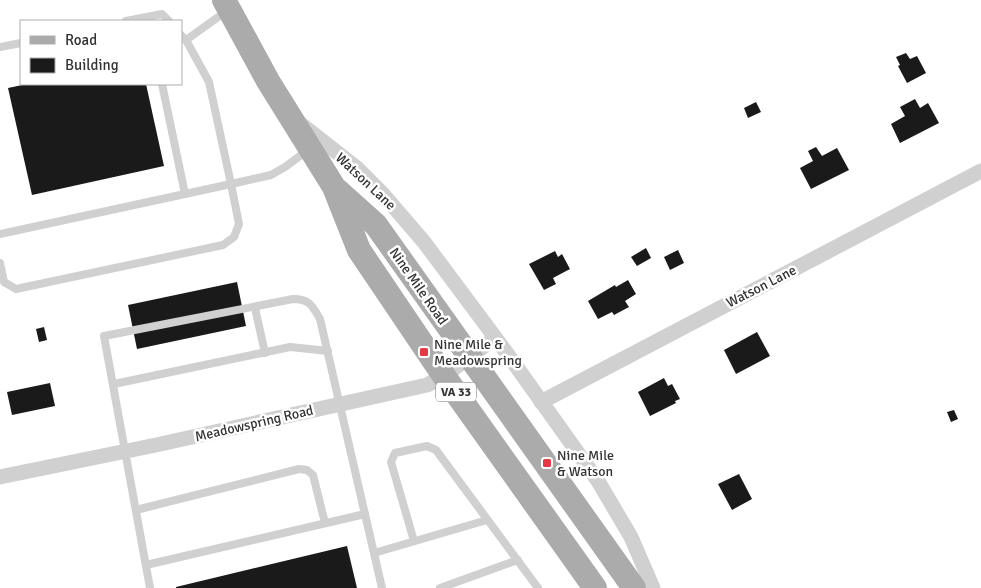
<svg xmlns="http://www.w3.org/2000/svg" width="981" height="588" font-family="Signika,sans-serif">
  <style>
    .building { fill: #1a1a1a }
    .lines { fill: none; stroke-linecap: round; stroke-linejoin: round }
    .service { stroke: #d0d0d0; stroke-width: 8 }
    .minor { stroke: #d0d0d0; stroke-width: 15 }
    .primary { stroke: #ababab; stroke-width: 24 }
    .poi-dot { fill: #e63946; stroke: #fff; stroke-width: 2 }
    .labels { text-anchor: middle; stroke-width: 5; stroke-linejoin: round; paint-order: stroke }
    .shield { fill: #fff; stroke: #707070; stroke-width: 1 }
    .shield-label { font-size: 12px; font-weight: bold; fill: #333 }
    .street-label { font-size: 14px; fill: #333; stroke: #fff }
    .poi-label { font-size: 14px; fill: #333; stroke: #fff; text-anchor: start }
  </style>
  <rect width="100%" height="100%" fill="#fff"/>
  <g class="building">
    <polygon points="906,53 910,59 917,56 926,73 907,83 898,66 900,65 896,57"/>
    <polygon points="27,84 146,84 164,166 32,195 8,88"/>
    <polygon points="915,99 920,108 928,103 939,123 900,143 891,124 905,116 900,107"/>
    <polygon points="756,102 761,112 748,118 744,108"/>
    <polygon points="816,147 822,156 837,148 849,170 811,189 800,168 813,161 808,151"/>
    <polygon points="646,248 651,258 637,266 631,257"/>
    <polygon points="678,250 684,263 670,270 664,257"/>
    <polygon points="555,251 558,257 562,254 570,269 553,278 556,284 544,290 529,264"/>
    <polygon points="628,280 636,294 625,301 629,307 614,315 612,312 598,319 588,301 615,285 616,287"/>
    <polygon points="237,282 246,326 137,349 128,305"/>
    <polygon points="44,327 47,340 39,342 36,329"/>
    <polygon points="757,332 770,356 736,374 724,350"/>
    <polygon points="664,378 668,386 672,384 680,399 675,401 676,403 650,416 638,392"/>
    <polygon points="50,383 55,406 12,415 7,392"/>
    <polygon points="954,410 958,419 951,422 947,412"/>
    <polygon points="739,474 752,499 732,510 718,484"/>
    <polygon points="347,546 357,588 176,588 176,587"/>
  </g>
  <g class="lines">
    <g class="service">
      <polyline points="126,21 162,14 169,21"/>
      <polyline points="181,35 186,40 228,10"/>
      <polyline points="0,47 21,43"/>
      <polyline points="162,84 185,194"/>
      <polyline points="0,234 231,184 209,82 186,40"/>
      <polyline points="0,263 4,282 16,289 223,245 234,237 239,224 231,184 271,175 285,167 308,150"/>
      <polyline points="255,308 265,353"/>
      <polyline points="114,384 290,347 328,351"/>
      <polyline points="136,510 299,469 307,470 313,475 325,523"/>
      <polyline points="414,541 391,462 395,453 427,446 436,450 538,588"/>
      <polyline points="374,553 487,520"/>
      <polyline points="146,565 365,514"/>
      <path d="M150,588L104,336L293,299C309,299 312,305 320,319L382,588"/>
      <polyline points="440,588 518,560"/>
    </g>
    <g class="minor">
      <polyline points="302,125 358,169 381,192 424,242 506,352 598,481 631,537 653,588"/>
      <polyline points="541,402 981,171"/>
      <polyline points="0,477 156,445 427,385 444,376 495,338"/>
    </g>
    <g class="primary">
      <polyline points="224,0 268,81 334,187 359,250 444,376 595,588"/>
      <polyline points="337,190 376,225 634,588"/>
    </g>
  </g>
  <g class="poi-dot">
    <rect x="419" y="347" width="10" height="10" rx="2.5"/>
    <rect x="542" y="458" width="10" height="10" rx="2.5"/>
  </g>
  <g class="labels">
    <rect class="shield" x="436" y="382.5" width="40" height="19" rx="4"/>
    <g class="shield-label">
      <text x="456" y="396">VA 33</text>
    </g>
    <g class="street-label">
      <text transform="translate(366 181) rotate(43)" y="5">Watson Lane</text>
      <text transform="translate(419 286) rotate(55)" y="5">Nine Mile Road</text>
      <text transform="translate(761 286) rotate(-27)" y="5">Watson Lane</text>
      <text transform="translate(254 423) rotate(-13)" y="5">Meadowspring Road</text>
    </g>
    <g class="poi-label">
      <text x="434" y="349">Nine Mile &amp;<tspan x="434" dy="16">Meadowspring</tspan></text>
      <text x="557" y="460">Nine Mile<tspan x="557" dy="16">&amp; Watson</tspan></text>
    </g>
  </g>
  <rect x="20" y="20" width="162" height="65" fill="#ffffff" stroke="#adadad"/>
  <rect x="30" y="36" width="25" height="8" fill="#ababab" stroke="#adadad"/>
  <text x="65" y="45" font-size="15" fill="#333333">Road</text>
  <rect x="30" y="58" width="25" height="15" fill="#1a1a1a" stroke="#adadad"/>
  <text x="65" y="70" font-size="15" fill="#333333">Building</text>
</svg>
